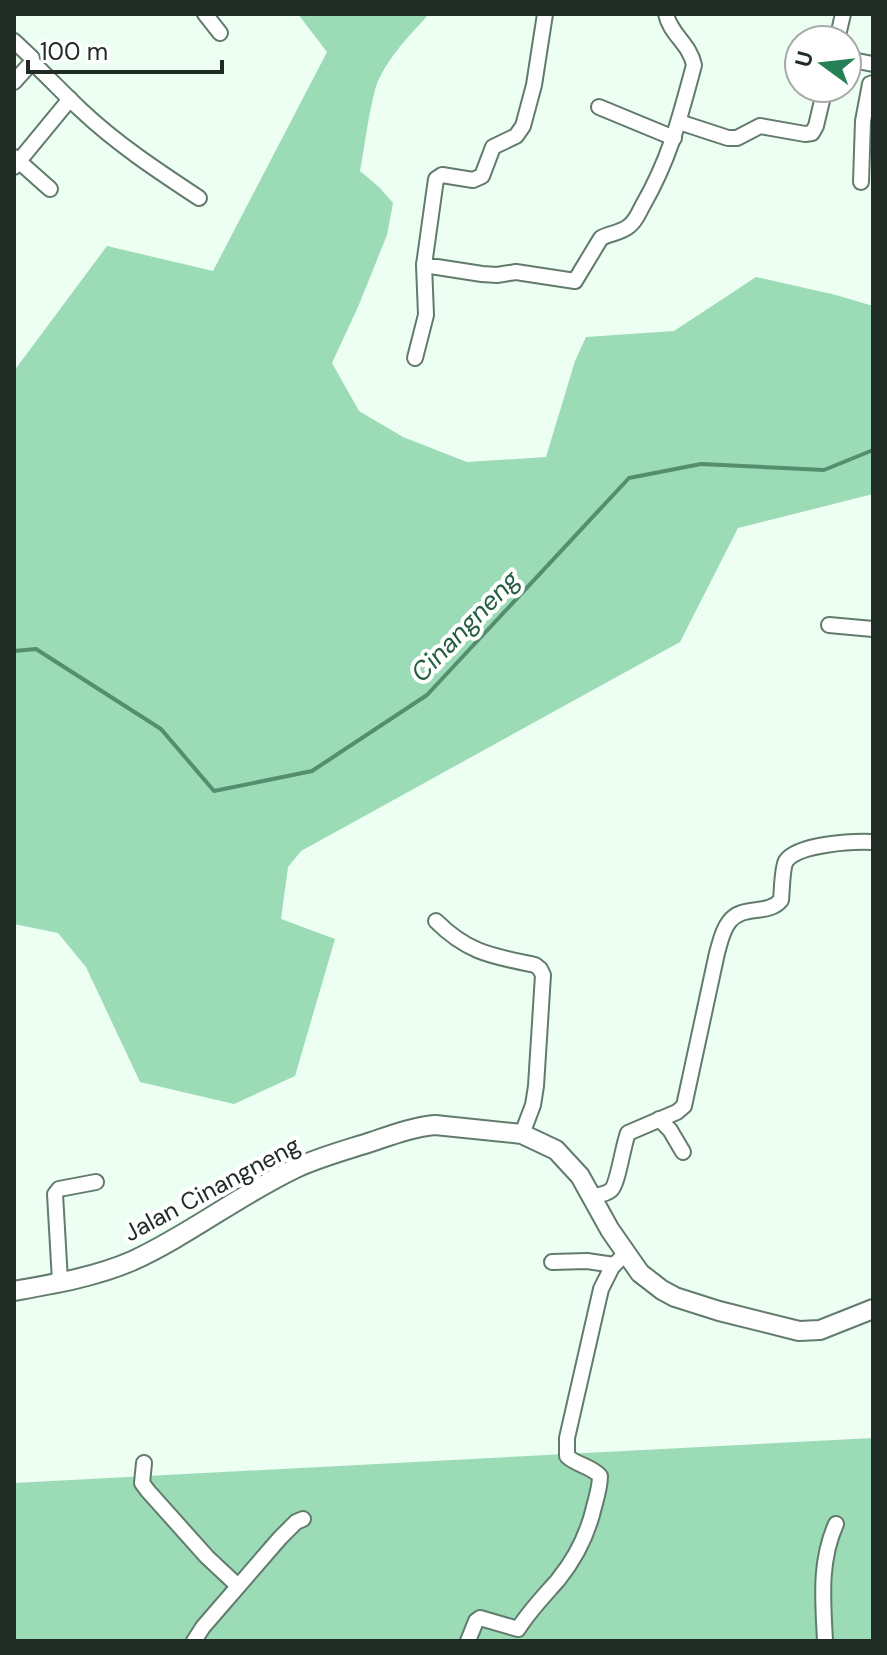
<svg xmlns="http://www.w3.org/2000/svg" width="887" height="1655" font-family="'DM Sans',sans-serif">
  <style>
    .green { fill: #9bdbb6 }
    .lines { fill: none; stroke-linecap: round; stroke-linejoin: round }
    .stream { stroke: #548e6e; stroke-width: 4 }
    .minor-casing { stroke: #617b6c; stroke-width: 18 }
    .tertiary-casing { stroke: #617b6c; stroke-width: 22 }
    .minor { stroke: #fff; stroke-width: 14 }
    .tertiary { stroke: #fff; stroke-width: 18 }
    .labels { text-anchor: middle; stroke-width: 8; stroke-linejoin: round; paint-order: stroke }
    .street-label { font-size: 24px; fill: #202b25; stroke: #fff }
    .water-label { font-size: 26px; font-style: italic; fill: #245e41; stroke: #fff }
  </style>
  <rect width="100%" height="100%" fill="#edfef3"/>
  <g class="green">
    <path d="M298,14H429C410,35 383,62 375,90C368,116 365,145 360,171L379,187L393,203L387,235L358,307L332,363L359,411L403,437L467,462L546,457L575,361L586,337L674,331L756,277L836,295L873,306V494L738,528L680,642L301,851L288,867L281,919L335,939L295,1076L234,1104L140,1082L86,967L58,933L14,924V371L107,246L213,271L327,52Z"/>
    <polygon points="873,1438 873,1641 14,1641 14,1483"/>
  </g>
  <g class="lines">
    <polyline class="stream" points="14,651 36,649 161,729 214,791 312,771 427,695 629,478 701,464 824,470 873,450"/>
    <defs>
      <g id="minor">
        <polyline points="205,14 220,33"/>
        <path d="M545,14L534,85L523,126L516,136L493,147L482,176L473,180L442,175L436,179L424,265L482,274L497,275L516,272L575,281L601,238C610,233 621,233 629,226C636,221 639,212 643,205C670,158 680,117 694,65C690,44 670,34 666,14"/>
        <polyline points="837,40 843,14"/>
        <polyline points="14,41 32,58 32,62 14,82"/>
        <polyline points="847,59 873,64"/>
        <path d="M32,62C49,78 64,94 81,110C117,144 158,171 199,198"/>
        <polyline points="599,107 674,138"/>
        <polyline points="679,122 728,138 737,138 760,126 805,134 812,133 816,126 825,88"/>
        <polyline points="14,157 50,189"/>
        <polyline points="14,167 70,99"/>
        <polyline points="861,182 863,121 870,84 873,83"/>
        <polyline points="415,358 426,315 424,265"/>
        <polyline points="829,625 873,629"/>
        <path d="M436,921C468,953 492,956 535,965L540,969L543,975L536,1086L533,1105L522,1134"/>
        <polyline points="659,1119 670,1130 683,1152"/>
        <path d="M593,1196C599,1195 607,1194 611,1190C618,1184 623,1145 628,1133L677,1112L684,1106L717,953C720,943 722,931 729,922C742,904 768,916 781,900C782,891 782,868 786,861C798,844 853,841 873,842"/>
        <polyline points="552,1262 587,1261 614,1265"/>
        <polyline points="60,1281 55,1194 59,1189 96,1182"/>
        <polyline points="144,1463 142,1483 148,1491 207,1557 238,1586"/>
        <polyline points="194,1641 203,1627 280,1538 296,1522 303,1519"/>
        <path d="M468,1641L476,1621L480,1618L518,1629C530,1610 544,1596 558,1580C575,1559 588,1533 594,1507C597,1496 600,1486 600,1476C591,1466 576,1465 567,1456V1438L601,1289L612,1267L625,1254"/>
        <path d="M825,1641C823,1600 819,1562 836,1524"/>
      </g>
      <path id="tertiary" d="M14,1291C53,1284 95,1277 132,1261C189,1235 239,1195 296,1168C320,1157 346,1150 371,1142C392,1135 413,1127 435,1125L522,1134L556,1150L580,1176L610,1230L640,1273L662,1290L675,1297L719,1311L799,1331L820,1330L873,1309"/>
    </defs>
    <use href="#minor" class="minor-casing"/>
    <use href="#tertiary" class="tertiary-casing"/>
    <use href="#minor" class="minor"/>
    <use href="#tertiary" class="tertiary"/>
  </g>
  <g class="labels">
    <g class="street-label">
      <text transform="translate(212 1189) rotate(-28)" y="8">Jalan Cinangneng</text>
    </g>
    <g class="water-label">
      <text transform="translate(465 626) rotate(-46)" y="9">Cinangneng</text>
    </g>
  </g>
  <rect width="887" height="1655" fill="none" stroke="#202b25" stroke-width="32"/>
  <g transform="translate(823 64) rotate(285)"><circle r="38" fill="#ffffff" stroke="#a6aaa8" stroke-width="2"/>
  <path d="M0-6L14 30L0 20L-14 30Z" fill="#268056"/>
  <text y="-12" font-size="22" font-weight="bold" text-anchor="middle" fill="#202b25">U</text>
  </g>
  <path d="M28 60v12h194v-12" fill="none" stroke="#202b25" stroke-width="4"/>
  <text x="40" y="60" font-size="24" fill="#202b25" stroke="#ffffff" stroke-width="6" paint-order="stroke">100 m</text>
</svg>
